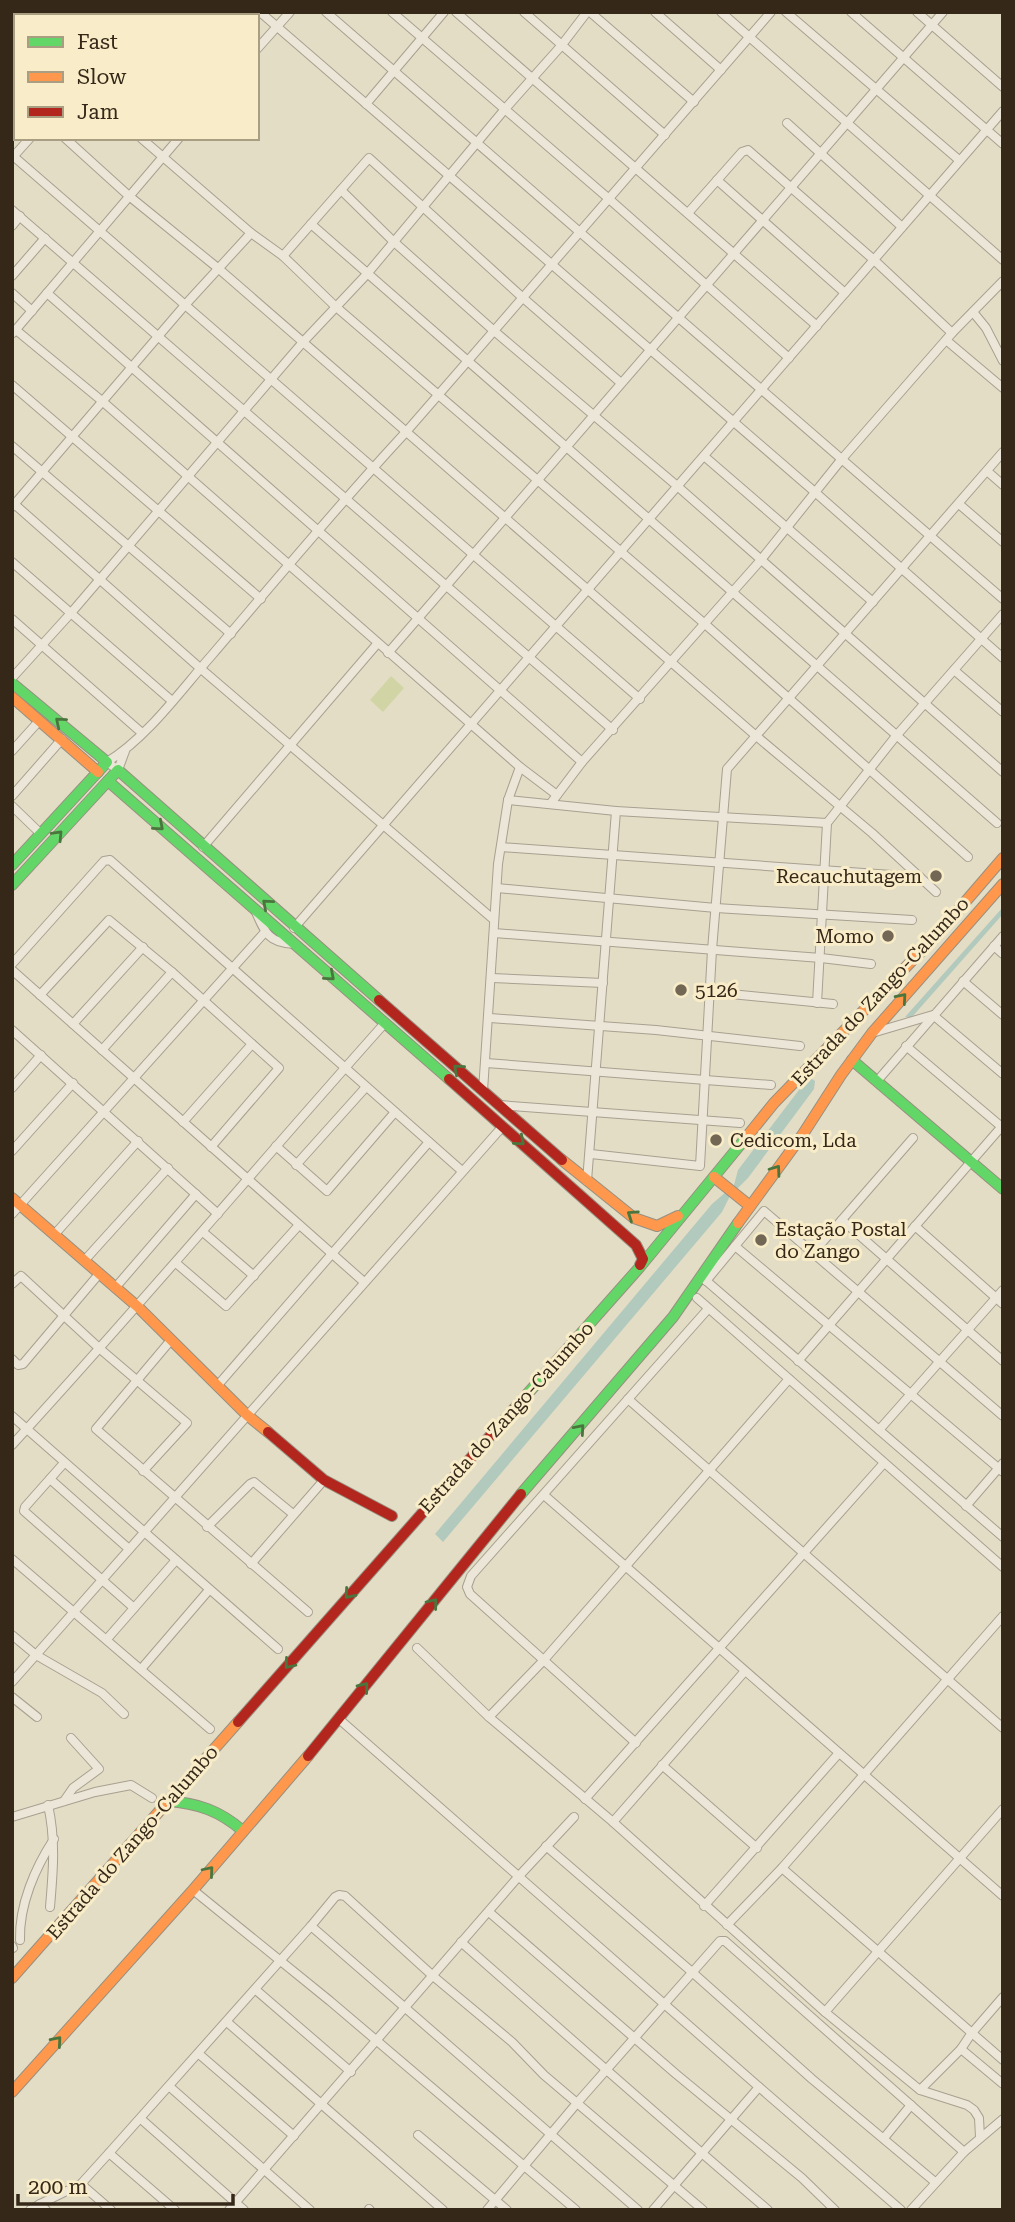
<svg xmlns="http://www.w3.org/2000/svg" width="1015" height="2222" font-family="'Roboto Serif',serif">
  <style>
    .green { fill: #d1d5a6 }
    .water { fill: #b2c9bd }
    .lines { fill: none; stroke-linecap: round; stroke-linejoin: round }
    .street-casing { stroke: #a8a090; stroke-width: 10 }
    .fast-casing { stroke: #979080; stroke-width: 12 }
    .slow-casing { stroke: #979080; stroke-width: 12 }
    .jam-casing { stroke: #979080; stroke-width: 12 }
    .street { stroke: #ebe6d8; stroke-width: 8 }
    .fast { stroke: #63d668; stroke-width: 10 }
    .slow { stroke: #ff974d; stroke-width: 10 }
    .jam { stroke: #b3261e; stroke-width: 10 }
    .oneway { stroke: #4a763d }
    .poi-dot { fill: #726755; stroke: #f8edc8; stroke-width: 2.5 }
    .labels { text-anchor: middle; stroke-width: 6; stroke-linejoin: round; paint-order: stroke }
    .poi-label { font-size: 19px; fill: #352819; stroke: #f8edc8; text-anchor: start }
    .street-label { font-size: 19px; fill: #352819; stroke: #f8edc8 }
  </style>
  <rect width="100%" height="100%" fill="#e4ddc5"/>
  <polygon class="green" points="391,676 404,688 383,712 370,700"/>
  <g class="water">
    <polygon points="1003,907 1003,914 912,1017 905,1017"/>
    <polygon points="812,1079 815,1081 814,1089 748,1178 730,1196 722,1212 443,1542 435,1534 712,1204 734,1185 738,1170 805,1082"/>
  </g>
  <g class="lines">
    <defs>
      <g id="street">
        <polyline points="66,12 70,16"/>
        <polyline points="130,12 135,16"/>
        <polyline points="194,12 199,16"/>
        <polyline points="260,12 816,493 1003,658"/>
        <polyline points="326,12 1003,599"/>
        <polyline points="392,12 608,198 789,358"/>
        <polyline points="456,12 817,326"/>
        <polyline points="524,12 665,135"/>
        <polyline points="590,12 694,102"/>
        <polyline points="655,12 721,70"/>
        <polyline points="721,12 1003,260"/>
        <polyline points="786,12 959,160"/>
        <polyline points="851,12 1003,144"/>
        <polyline points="917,12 1003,87"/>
        <polyline points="12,24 16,27"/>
        <polyline points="257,49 290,12"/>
        <polyline points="12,91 16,94"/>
        <polyline points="366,104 444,12"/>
        <polyline points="787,123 902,227"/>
        <polyline points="65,138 129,196 219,269 755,735 872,833 936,892"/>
        <polyline points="141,138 251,233 283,256 335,306 705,624 968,857"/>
        <polyline points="12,155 640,699"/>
        <polyline points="12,158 30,138"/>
        <polyline points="717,180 845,293"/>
        <polyline points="341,190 393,241 493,330 676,485 1003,772"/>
        <polyline points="12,210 613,730"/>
        <polyline points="688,213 742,152 748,150 874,260 952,333"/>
        <polyline points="311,224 997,823"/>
        <polyline points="12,226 20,216"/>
        <polyline points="283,256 369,158 522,297 621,383"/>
        <polyline points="12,276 45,238"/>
        <polyline points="12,293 32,311"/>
        <polyline points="47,293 582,762"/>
        <polyline points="973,312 986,328 1003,361"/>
        <polyline points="16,330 102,401 520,767 557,795"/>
        <polyline points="13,333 179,138"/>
        <polyline points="946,340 1003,388"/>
        <polyline points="12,385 261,599"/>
        <polyline points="12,446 231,634"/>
        <polyline points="704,456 873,602"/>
        <polyline points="987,471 1003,485"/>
        <polyline points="12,502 200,668 493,919"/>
        <polyline points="959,504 1003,542"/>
        <polyline points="12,507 185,305 251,233"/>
        <polyline points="12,562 172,701"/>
        <polyline points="12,619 142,733"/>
        <polyline points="388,653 943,12"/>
        <polyline points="954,670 1003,712"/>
        <polyline points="12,678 71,613 303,342 367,274 505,109 561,46 587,12"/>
        <polyline points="12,751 39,721"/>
        <path d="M125,751L118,770L107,762C147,738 181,690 212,655C276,580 339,504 406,432L771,12"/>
        <polyline points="12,796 62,739"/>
        <polyline points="508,800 616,811 827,823 896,736 1003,614"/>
        <polyline points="551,803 582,762 760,561 841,460 952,333 1003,281"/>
        <polyline points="12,806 41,834"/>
        <polyline points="203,847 377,644"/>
        <polyline points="501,847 920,877"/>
        <polyline points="497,888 716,908 912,920"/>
        <path d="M256,912C265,933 269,943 294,944"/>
        <polyline points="294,928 1003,111"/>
        <polyline points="494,933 821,958 871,964"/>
        <polyline points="994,946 1003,954"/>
        <polyline points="12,964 104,861 110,860 462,1171"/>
        <polyline points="12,970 364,1282"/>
        <polyline points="492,978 603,983"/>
        <polyline points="963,981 1003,1015"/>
        <polyline points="710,992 833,1004"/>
        <polyline points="40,995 109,920 172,972 279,1068 211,1147"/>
        <polyline points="817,1003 827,823"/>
        <polyline points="490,1018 656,1030 800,1046"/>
        <polyline points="73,1024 143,947"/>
        <polyline points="12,1030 218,1214"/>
        <polyline points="872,1033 933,1015 1003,1074"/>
        <polyline points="906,1046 1003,1128"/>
        <polyline points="102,1050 172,972"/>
        <polyline points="486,1063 771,1085"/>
        <polyline points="878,1080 1003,936"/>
        <polyline points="12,1088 41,1055"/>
        <polyline points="483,1091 498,864 508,800 520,767"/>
        <polyline points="499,1105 740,1123"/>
        <polyline points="183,1122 252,1044"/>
        <polyline points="276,1146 327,1191 395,1112"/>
        <polyline points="12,1151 73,1083"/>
        <polyline points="591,1154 700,1166 712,950 727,769 1003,452"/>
        <polyline points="296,1165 366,1087"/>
        <polyline points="587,1181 616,811"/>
        <polyline points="12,1214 265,932"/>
        <polyline points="842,1220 1003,1361"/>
        <polyline points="915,1226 1003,1304"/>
        <polyline points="203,1232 254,1276"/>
        <polyline points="54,1235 138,1141"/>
        <polyline points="735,1246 1003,1472"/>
        <polyline points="813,1253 913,1138"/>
        <polyline points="84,1261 168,1168"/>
        <polyline points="176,1263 226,1306 299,1225"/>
        <polyline points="703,1278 1003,1537"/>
        <polyline points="706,1281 764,1211 1003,1416"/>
        <polyline points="12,1284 21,1276 99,1348 187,1423 143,1471"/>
        <polyline points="115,1288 196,1194"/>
        <polyline points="697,1298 1003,1567"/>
        <polyline points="171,1340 96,1429 308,1612"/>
        <polyline points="12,1359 18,1365 23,1364 99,1274"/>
        <polyline points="798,1361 1003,1125"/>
        <polyline points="218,1385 429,1142"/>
        <polyline points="628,1399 1003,1728"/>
        <polyline points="12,1416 278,1649"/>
        <polyline points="879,1430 1003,1290"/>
        <path d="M12,1445C139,1307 259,1164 384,1024"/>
        <polyline points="64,1463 25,1507 24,1511 134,1608"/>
        <polyline points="50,1479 129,1549"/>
        <polyline points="544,1495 1003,1896"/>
        <polyline points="966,1506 1003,1463"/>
        <polyline points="207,1527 250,1484 254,1482 293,1514"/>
        <polyline points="12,1559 210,1729"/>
        <polyline points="251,1564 324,1480"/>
        <polyline points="12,1635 36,1655 102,1693 124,1714"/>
        <polyline points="107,1639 176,1560"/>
        <polyline points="417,1648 489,1717 613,1822 825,2012 920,2090 967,2105 974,2110 979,2118 980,2137"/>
        <polyline points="142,1668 209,1590"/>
        <polyline points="12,1682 503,1126"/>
        <polyline points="12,1697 37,1717"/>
        <polyline points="489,1717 543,1661 789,1379"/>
        <polyline points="339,1719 759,2087 653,2210"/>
        <polyline points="636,1743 470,1594 467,1587 471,1576 708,1309"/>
        <polyline points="662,1765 757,1848"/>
        <polyline points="585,1799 884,1463"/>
        <polyline points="64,1801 73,1788 99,1769 71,1738"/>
        <path d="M48,1805C56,1840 53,1872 50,1907"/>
        <polyline points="12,1817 95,1792 131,1785 152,1798"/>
        <polyline points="613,1822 745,1671"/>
        <polyline points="546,1846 692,1972 812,2079 935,2182"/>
        <polyline points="782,1868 1003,2060"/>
        <polyline points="193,1890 330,2001 576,2210"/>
        <polyline points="704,1906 839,1753"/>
        <polyline points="489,1912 676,2074 802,2178 835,2210"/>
        <polyline points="727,1925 782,1868 1003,1616"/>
        <polyline points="311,1926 335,1897 339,1895 345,1896 433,1976 512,2042 544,2075 703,2210"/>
        <path d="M20,1940C19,1905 35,1868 54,1839"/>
        <path d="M461,1942C563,2032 665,2122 768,2210"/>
        <polyline points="12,1946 13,1948"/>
        <polyline points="256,1990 351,2072"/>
        <polyline points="825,2012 1003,1809"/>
        <polyline points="227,2022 443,2210"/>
        <polyline points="961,2049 1003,2084"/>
        <polyline points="199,2054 294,2136"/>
        <polyline points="170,2087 310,2210"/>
        <polyline points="759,2087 901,2210"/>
        <polyline points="920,2090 961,2049 971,2034 1003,1997"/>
        <polyline points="141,2119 244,2210"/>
        <polyline points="418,2135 507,2210"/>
        <polyline points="884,2138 911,2105"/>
        <polyline points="109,2153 175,2210"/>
        <polyline points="81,2184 111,2210"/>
        <polyline points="369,2209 370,2210"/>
        <polyline points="30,2210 40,2204"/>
        <polyline points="46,2210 40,2204 81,2184 109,2153 311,1926 638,2210"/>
        <polyline points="229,2210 519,1876 574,1817"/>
        <polyline points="487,2210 577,2103 720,1941 725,1941 964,2152"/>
        <polyline points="911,2210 964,2152 1003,2119"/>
      </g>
      <g id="fast">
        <polyline points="12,683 107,762 12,865"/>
        <polyline points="108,781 449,1079"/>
        <polyline points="12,885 118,770 379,1000"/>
        <polyline points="852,1060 1003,1189"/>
        <polyline points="514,1409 639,1268 749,1134"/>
        <polyline points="521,1494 673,1317 738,1223"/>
        <path d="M167,1801C198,1803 220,1811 243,1831"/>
      </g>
      <g id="slow">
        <polyline points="12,697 98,772"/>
        <polyline points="749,1134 774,1103 935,937 1003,858"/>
        <polyline points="562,1160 634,1218 657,1226 678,1216"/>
        <polyline points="714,1177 750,1206"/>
        <polyline points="12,1198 138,1307 247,1415 268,1432"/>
        <polyline points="738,1223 803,1134 841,1075 872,1033 1003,884"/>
        <polyline points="12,1978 238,1722"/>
        <polyline points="12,2092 193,1890 308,1756"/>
      </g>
      <g id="jam">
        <polyline points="379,1000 562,1160"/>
        <polyline points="449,1079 636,1245 643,1259 640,1265"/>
        <polyline points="268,1432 324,1480 392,1516"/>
        <polyline points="238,1722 514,1409"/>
        <polyline points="308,1756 521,1494"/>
      </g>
    </defs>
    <use href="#street" class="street-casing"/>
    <use href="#fast" class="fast-casing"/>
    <use href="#slow" class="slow-casing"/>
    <use href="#jam" class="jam-casing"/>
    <use href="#street" class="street"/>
    <use href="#fast" class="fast"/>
    <use href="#slow" class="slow"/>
    <use href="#jam" class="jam"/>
  </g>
  <defs><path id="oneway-chevron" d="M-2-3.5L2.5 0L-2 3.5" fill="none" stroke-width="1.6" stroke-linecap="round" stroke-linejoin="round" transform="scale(1.75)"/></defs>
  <g class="oneway">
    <use href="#oneway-chevron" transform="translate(60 722) rotate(-140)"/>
    <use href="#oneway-chevron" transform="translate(159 826) rotate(41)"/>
    <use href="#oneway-chevron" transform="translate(58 835) rotate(-47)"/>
    <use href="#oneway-chevron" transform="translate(267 904) rotate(-139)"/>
    <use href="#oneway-chevron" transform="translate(330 976) rotate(41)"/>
    <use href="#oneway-chevron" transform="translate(902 998) rotate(-49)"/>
    <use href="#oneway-chevron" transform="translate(458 1069) rotate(-139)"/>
    <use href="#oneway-chevron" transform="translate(520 1141) rotate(41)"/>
    <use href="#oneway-chevron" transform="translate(776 1170) rotate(-54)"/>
    <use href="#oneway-chevron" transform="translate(632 1215) rotate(-146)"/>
    <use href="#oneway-chevron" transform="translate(580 1429) rotate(-49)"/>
    <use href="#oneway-chevron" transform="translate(349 1594) rotate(131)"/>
    <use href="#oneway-chevron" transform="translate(433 1603) rotate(-52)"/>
    <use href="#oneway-chevron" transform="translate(289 1664) rotate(130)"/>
    <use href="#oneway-chevron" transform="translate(364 1687) rotate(-51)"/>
    <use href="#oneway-chevron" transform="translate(209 1871) rotate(-50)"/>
    <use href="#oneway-chevron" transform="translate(57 2041) rotate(-49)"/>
  </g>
  <g class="poi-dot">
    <circle cx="936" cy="876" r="7"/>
    <circle cx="888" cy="936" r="7"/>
    <circle cx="681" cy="990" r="7"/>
    <circle cx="716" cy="1140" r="7"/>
    <circle cx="761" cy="1240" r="7"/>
  </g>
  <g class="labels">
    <g class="poi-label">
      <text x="922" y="883" text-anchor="end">Recauchutagem</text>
      <text x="874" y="943" text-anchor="end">Momo</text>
      <text x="695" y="997">5126</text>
      <text x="730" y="1147">Cedicom, Lda</text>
      <text x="775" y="1236">Estação Postal<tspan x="775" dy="22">do Zango</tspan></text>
    </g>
    <g class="street-label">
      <text transform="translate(880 991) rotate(-47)" y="7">Estrada do Zango-Calumbo</text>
      <text transform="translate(506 1417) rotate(-48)" y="7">Estrada do Zango-Calumbo</text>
      <text transform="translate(132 1842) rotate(-49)" y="7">Estrada do Zango-Calumbo</text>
    </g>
  </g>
  <rect width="1015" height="2222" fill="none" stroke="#352819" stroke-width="28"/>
  <rect x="14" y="14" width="245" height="126" fill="#f8edc8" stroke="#aa9e82" stroke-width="2"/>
  <rect x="28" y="37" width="35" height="10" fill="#63d668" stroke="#aa9e82" stroke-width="2"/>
  <text x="77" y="49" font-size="21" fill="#352819">Fast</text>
  <rect x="28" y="72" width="35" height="10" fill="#ff974d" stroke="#aa9e82" stroke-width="2"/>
  <text x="77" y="84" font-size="21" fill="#352819">Slow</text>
  <rect x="28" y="107" width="35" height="10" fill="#b3261e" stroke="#aa9e82" stroke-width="2"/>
  <text x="77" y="119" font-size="21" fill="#352819">Jam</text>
  <path d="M18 2194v10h215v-10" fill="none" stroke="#352819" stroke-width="3.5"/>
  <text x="28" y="2194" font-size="21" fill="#352819" stroke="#f8edc8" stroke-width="5" paint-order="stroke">200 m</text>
</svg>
